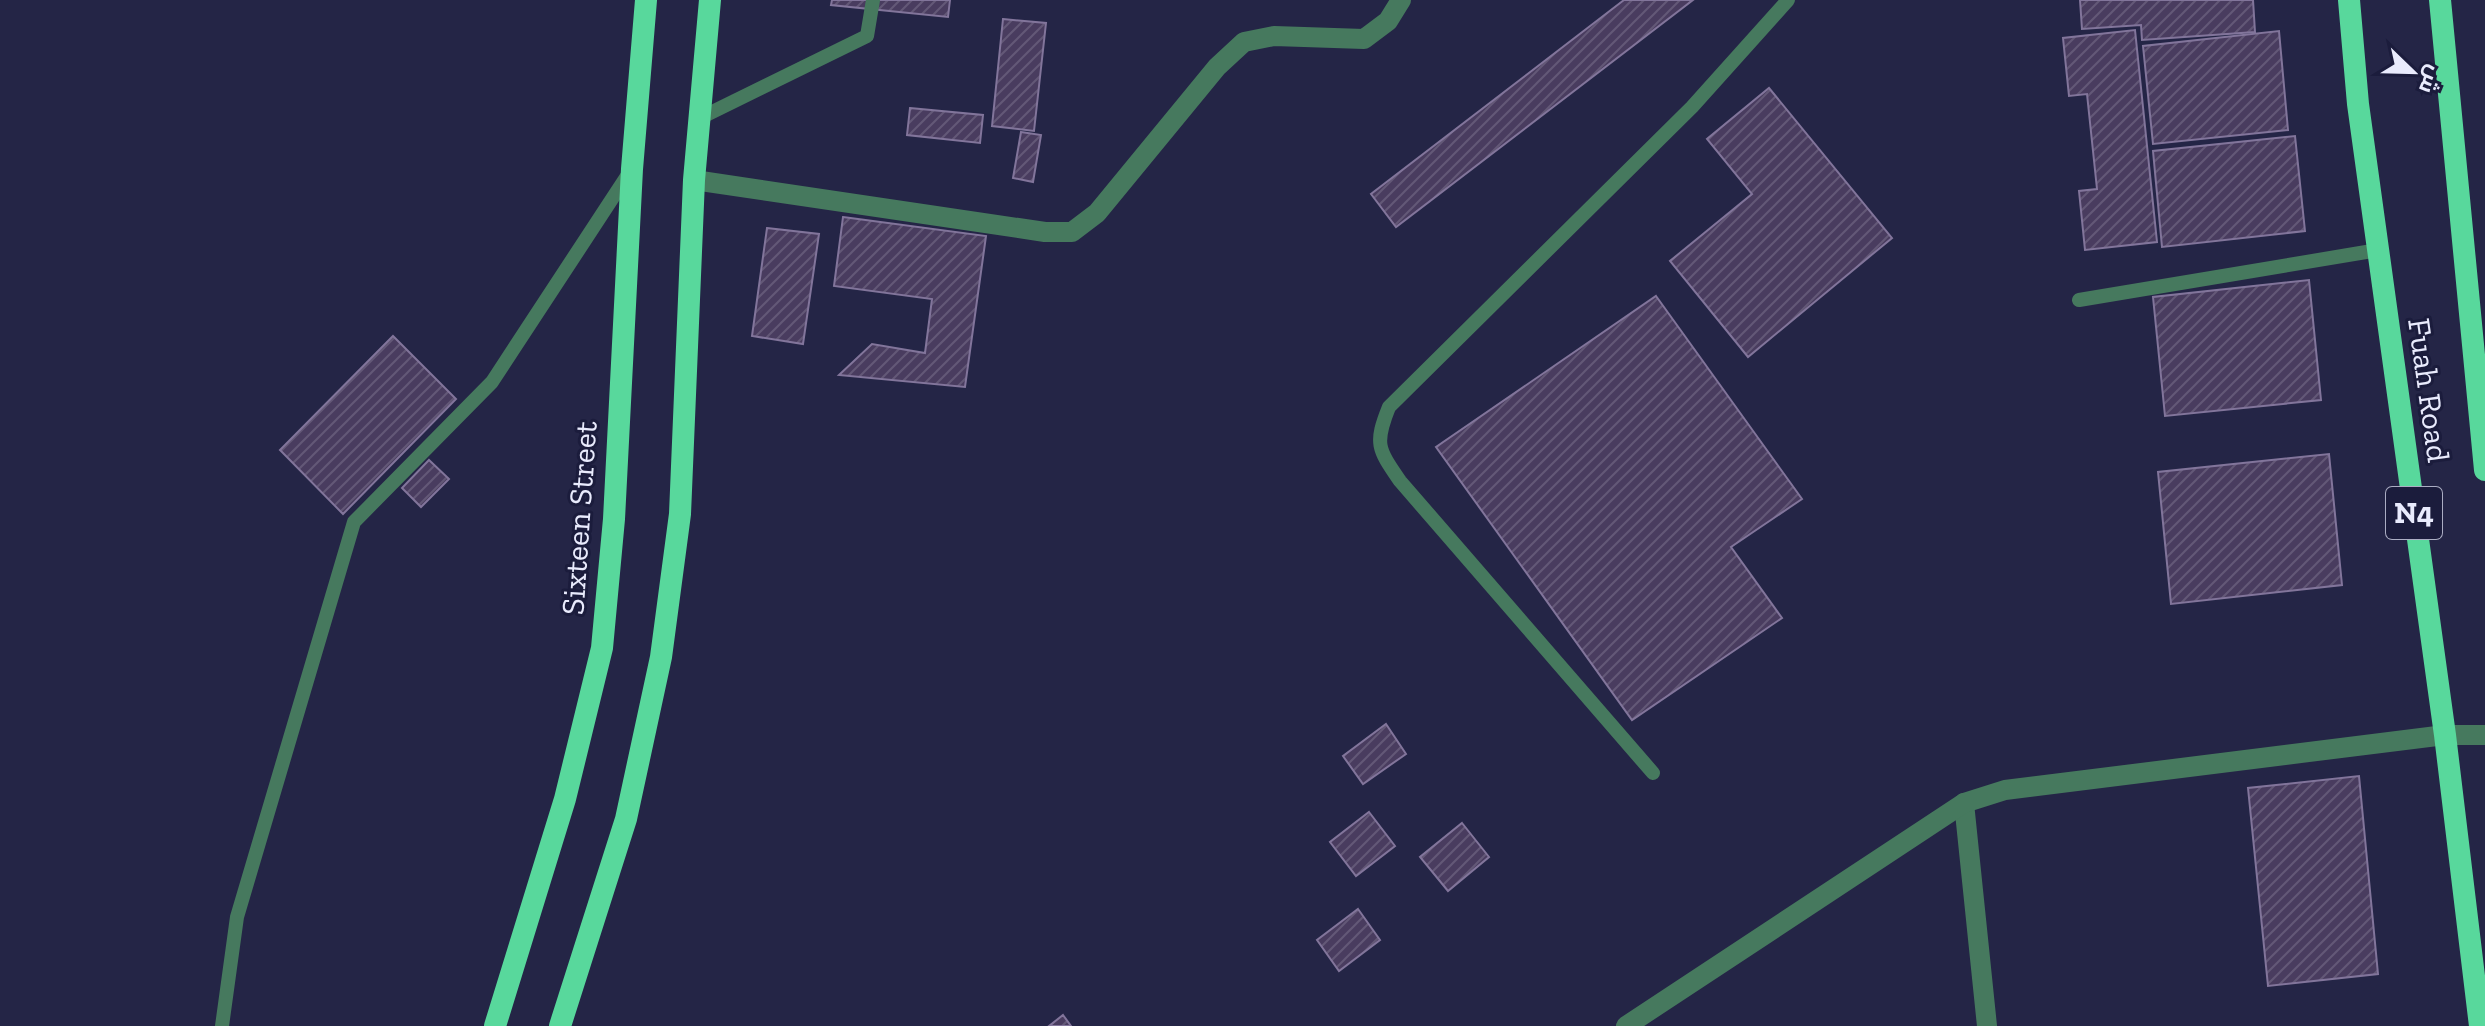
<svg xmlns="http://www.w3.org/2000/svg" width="2485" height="1026" font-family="'Zilla Slab',Cairo,serif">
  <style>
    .building { fill: url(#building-hatch); stroke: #82759b; stroke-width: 2 }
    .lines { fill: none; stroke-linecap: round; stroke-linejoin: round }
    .service { stroke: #46795e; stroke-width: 14 }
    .minor { stroke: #46795e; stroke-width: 20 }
    .trunk { stroke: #58d89c; stroke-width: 22 }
    .labels { text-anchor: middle; stroke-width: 6; stroke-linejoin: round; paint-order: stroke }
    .shield { fill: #1b1c3c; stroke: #abadc3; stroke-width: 2 }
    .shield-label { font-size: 30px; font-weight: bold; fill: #e9ebfd }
    .street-label { font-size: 32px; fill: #e9ebfd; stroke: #1b1c3c }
  </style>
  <defs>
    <pattern id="building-hatch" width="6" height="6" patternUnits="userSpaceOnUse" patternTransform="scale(2)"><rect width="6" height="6" fill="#493c5f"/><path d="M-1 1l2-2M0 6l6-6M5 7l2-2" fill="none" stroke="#635877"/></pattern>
  </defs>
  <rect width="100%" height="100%" fill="#242546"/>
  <g class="building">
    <polygon points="832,0 950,0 948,17 831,5"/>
    <polygon points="1624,0 1693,0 1396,227 1371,194"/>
    <polygon points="2080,0 2253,0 2255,32 2142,40 2141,25 2082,29"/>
    <polygon points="1003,19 1046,23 1034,131 992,126"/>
    <polygon points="2135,30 2157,242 2085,250 2079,191 2097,189 2087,94 2069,96 2063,38"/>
    <polygon points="2279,31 2288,130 2153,144 2143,46"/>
    <polygon points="1769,88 1892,238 1748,357 1670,261 1752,194 1707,139"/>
    <polygon points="910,108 983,115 980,143 907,135"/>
    <polygon points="1021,132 1041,135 1033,182 1013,178"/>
    <polygon points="2295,136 2305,231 2162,247 2153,151"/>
    <polygon points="843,217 986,236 965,387 839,375 872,344 925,353 932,299 834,286"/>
    <polygon points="767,228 819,234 803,344 752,336"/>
    <polygon points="2309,280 2321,400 2165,416 2153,297"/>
    <polygon points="1656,296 1802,499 1731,547 1782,618 1632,720 1436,447"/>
    <polygon points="393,336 456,399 343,514 280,450"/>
    <polygon points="2329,454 2342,585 2171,604 2158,472"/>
    <polygon points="429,460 449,479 421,507 402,488"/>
    <polygon points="1386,724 1406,754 1363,784 1343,756"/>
    <polygon points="2359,776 2378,974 2268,986 2248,788"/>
    <polygon points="1369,812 1395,846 1356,876 1330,842"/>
    <polygon points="1462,823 1489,857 1448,891 1420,857"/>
    <polygon points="1358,909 1380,940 1339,971 1317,940"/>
    <polygon points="1063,1015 1071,1026 1049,1026"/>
  </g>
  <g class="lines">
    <g class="service">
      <polyline points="702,117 867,36 873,0"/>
      <polyline points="2079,300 2378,250"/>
      <path d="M1653,773L1400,481C1378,449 1374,444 1389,407L1692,107L1788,0"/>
      <polyline points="222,1026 237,917 354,522 492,382 629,173"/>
    </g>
    <g class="minor">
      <polyline points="694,180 1045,232 1072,232 1097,213 1217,67 1244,42 1274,36 1364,39 1388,21 1401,0"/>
      <polyline points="1964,803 1987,1026"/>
      <polyline points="1626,1026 1964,803 2005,790 2445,735 2485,735"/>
    </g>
    <g class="trunk">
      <polyline points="2349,0 2358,104 2445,735 2480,1026"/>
      <polyline points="2440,0 2485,470"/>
      <polyline points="495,1026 565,799 602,648 614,519 632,169 646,0"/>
      <polyline points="560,1026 626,819 661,657 680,514 694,180 710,0"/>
    </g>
  </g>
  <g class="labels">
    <rect class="shield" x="2386" y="487" width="56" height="52" rx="6"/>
    <g class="shield-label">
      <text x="2414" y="523">N4</text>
    </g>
    <g class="street-label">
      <text transform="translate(2429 390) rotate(82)" y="11">Fuah Road</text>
      <text transform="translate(579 518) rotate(-86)" y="11">Sixteen Street</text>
    </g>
  </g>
  <g transform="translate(2413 72) rotate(113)" stroke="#1b1c3c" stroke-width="6" paint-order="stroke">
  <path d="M0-6L14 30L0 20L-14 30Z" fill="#e9ebfd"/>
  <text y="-12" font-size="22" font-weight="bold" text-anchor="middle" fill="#e9ebfd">ش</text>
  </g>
</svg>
